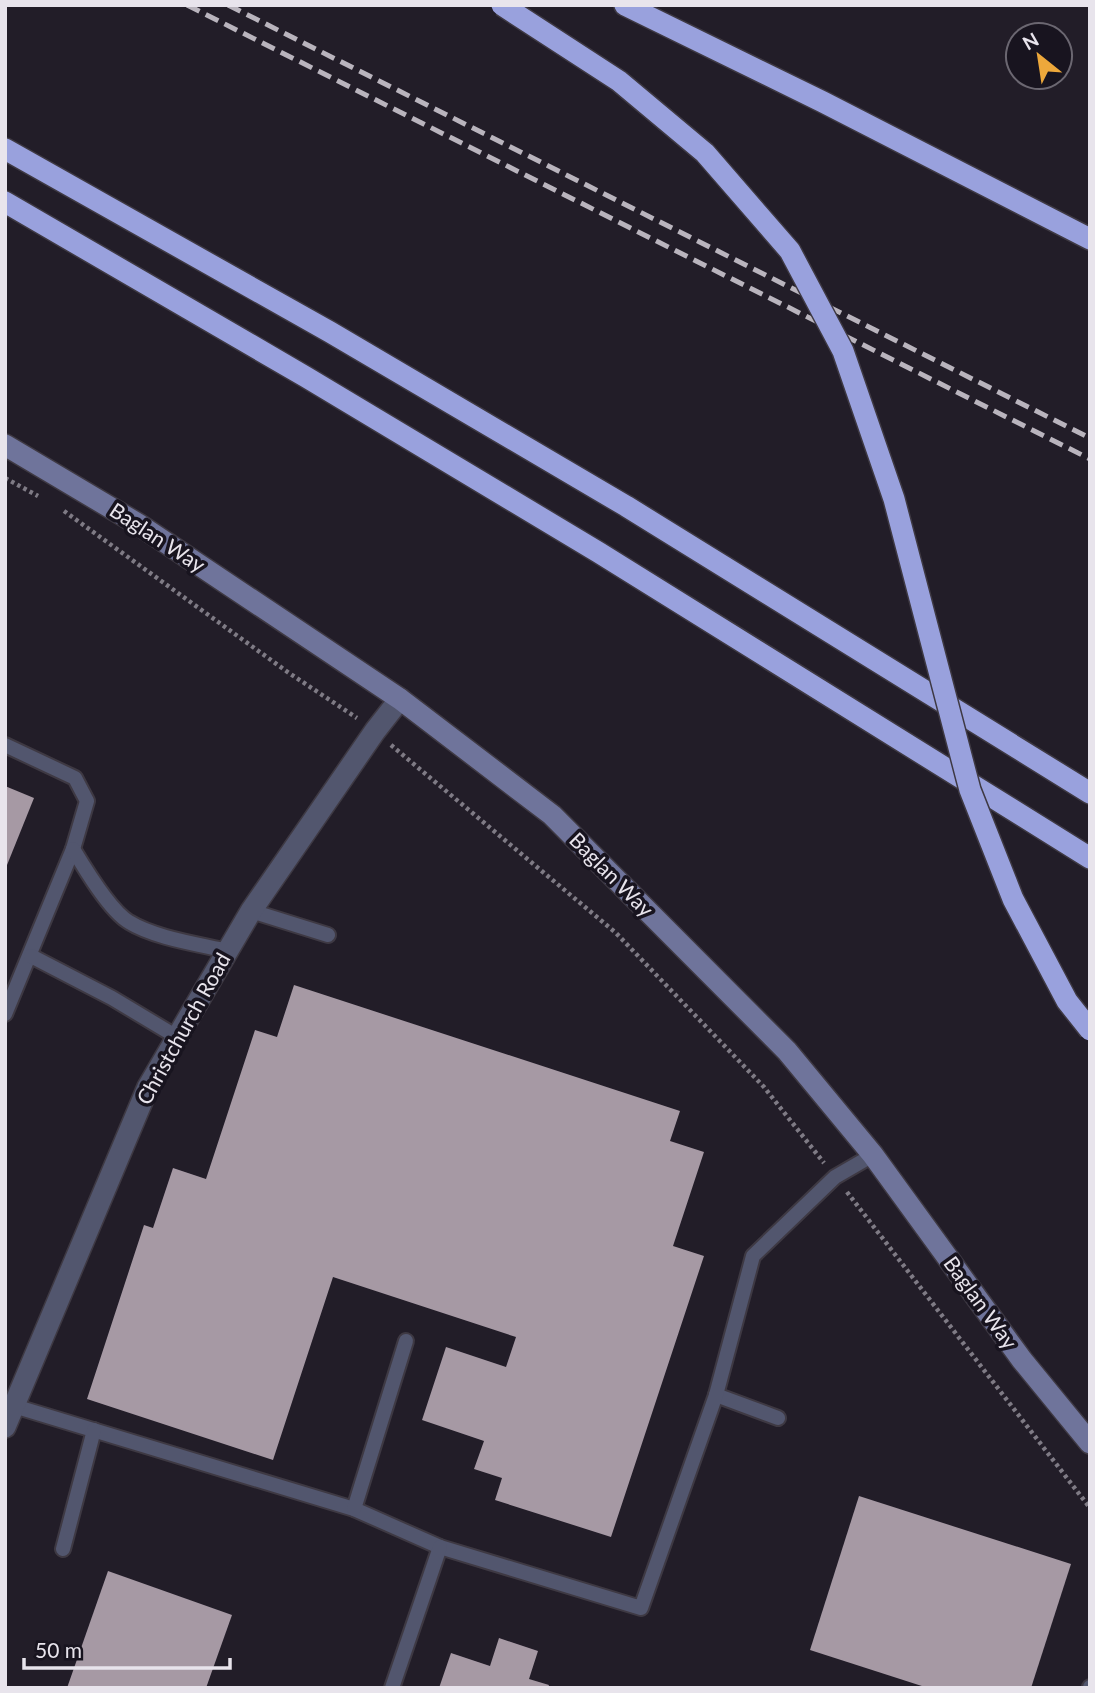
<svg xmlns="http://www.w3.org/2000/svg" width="1095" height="1693" font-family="Lato,sans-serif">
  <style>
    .building { fill: #a699a4 }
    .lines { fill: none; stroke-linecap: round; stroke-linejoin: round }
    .lane-casing { stroke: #3e3943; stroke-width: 18 }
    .street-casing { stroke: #3e3943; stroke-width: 24 }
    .secondary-casing { stroke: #3e3943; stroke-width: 24 }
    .highway-casing { stroke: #3e3943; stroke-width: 24 }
    .path { stroke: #7f7b85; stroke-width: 4.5; stroke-dasharray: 3.5 3.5; stroke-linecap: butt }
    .lane { stroke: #52566e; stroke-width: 14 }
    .street { stroke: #52566e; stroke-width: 21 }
    .secondary { stroke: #6f749b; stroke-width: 21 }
    .highway { stroke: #99a1dd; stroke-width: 21 }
    .rail { stroke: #b9b4bd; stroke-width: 5; stroke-dasharray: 14 7; stroke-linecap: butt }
    .highway-bridge-casing { stroke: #3e3943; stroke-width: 24; stroke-linecap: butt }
    .highway-bridge { stroke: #99a1dd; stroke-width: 21 }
    .labels { text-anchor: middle; stroke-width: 7; stroke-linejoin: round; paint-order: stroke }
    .street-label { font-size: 21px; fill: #e8e4ec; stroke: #18141f }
  </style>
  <rect width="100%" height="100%" fill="#221d28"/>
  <g class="building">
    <polygon points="5,786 34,798 5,870"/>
    <polygon points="294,985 680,1111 670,1141 704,1152 673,1246 704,1256 611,1537 495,1500 502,1478 474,1469 484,1441 422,1420 446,1347 506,1367 516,1337 333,1277 273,1460 87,1399 144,1225 153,1228 173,1168 206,1179 255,1030 277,1037"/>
    <polygon points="859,1496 1071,1564 1031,1688 928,1688 810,1650"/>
    <polygon points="108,1571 232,1615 206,1688 67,1688"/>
    <polygon points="499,1638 538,1651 529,1679 549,1685 548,1688 439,1688 451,1653 490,1666"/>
  </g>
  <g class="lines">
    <defs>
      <g id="lane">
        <polyline points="5,745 75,778 87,801 73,849 5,1014"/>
        <path d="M73,849C85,869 110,911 129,922C155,938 198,944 228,951"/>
        <polyline points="251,911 328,935"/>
        <polyline points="31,956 112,998 177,1037"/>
        <polyline points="716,1395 778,1418"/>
        <polyline points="14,1406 354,1509 440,1547 641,1608 716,1395 753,1256 835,1177 873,1155"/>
        <polyline points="354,1509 406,1341"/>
        <polyline points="63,1549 94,1430"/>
        <polyline points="392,1688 440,1547"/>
        <polyline points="1090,1688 1090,1687"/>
      </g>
      <polyline id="street" points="5,1427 148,1087 251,911 375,731 400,699"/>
      <polyline id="secondary" points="5,445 138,524 400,699 552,815 787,1051 873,1155 1022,1360 1090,1443"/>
      <g id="highway">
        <polyline points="625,5 823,102 1090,239"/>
        <polyline points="5,149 330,332 626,506 1090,793"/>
        <polyline points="5,202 306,377 598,552 1090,858"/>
      </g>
    </defs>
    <use href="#lane" class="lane-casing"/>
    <use href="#street" class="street-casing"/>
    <use href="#secondary" class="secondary-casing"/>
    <use href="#highway" class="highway-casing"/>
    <g class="path">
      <polyline points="5,478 38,496"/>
      <polyline points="64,511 289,673 357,718"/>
      <polyline points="391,745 616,933 764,1087 824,1163"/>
      <polyline points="847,1192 1090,1508"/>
    </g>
    <use href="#lane" class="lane"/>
    <use href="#street" class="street"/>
    <use href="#secondary" class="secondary"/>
    <use href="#highway" class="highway"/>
    <g class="rail">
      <polyline points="187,5 1090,459"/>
      <polyline points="228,5 1090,438"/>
    </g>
    <defs>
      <polyline id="highway-bridge" points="502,5 619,81 705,153 790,251 843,351 894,499 970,790 1013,899 1067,1001 1090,1030"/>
    </defs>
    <use href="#highway-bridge" class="highway-bridge-casing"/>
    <use href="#highway-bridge" class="highway-bridge"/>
  </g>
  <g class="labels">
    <g class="street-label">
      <text transform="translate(157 538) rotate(33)" y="7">Baglan Way</text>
      <text transform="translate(611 875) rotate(45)" y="7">Baglan Way</text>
      <text transform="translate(184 1029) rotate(-61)" y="7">Christchurch Road</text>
      <text transform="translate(980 1303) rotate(54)" y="7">Baglan Way</text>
    </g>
  </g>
  <rect width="1095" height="1693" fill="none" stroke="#e8e4ec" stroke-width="14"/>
  <g transform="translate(1039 56) rotate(330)"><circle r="33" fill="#18141f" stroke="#6b6771" stroke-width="2"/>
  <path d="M0-5L12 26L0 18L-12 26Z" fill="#eda83b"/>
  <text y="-10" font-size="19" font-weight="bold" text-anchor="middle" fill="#e8e4ec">N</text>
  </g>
  <path d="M24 1658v10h206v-10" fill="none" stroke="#e8e4ec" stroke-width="3.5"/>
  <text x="35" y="1658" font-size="21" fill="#e8e4ec" stroke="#18141f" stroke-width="5" paint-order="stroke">50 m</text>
</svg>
